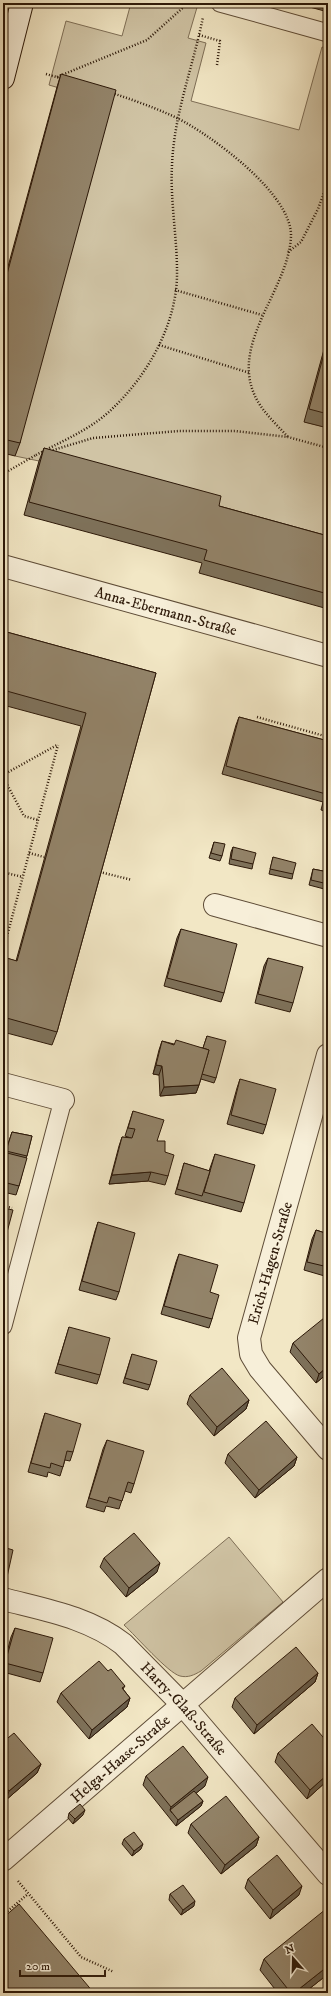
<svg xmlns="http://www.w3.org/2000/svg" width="331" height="1996" font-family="'IM FELL DW Pica',serif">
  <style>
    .green { fill: #d0c4a5; stroke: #7e6e56 }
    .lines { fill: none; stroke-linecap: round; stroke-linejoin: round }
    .lane-casing { stroke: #5e4c37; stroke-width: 19 }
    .street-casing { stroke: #5e4c37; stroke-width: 24 }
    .secondary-casing { stroke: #2c1808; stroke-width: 24 }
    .path { stroke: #2c1808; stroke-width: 2.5; stroke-dasharray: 1 2; stroke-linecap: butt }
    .lane { stroke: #f7efd9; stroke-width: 17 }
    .street { stroke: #f7efd9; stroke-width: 22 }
    .secondary { stroke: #f7efd9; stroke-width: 22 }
    .wall { fill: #7e725b; stroke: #2c1808 }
    .shaded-wall { fill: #675c4a; stroke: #2c1808 }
    .building { fill: #93846a; stroke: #2c1808 }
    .labels { text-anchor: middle; stroke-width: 3; stroke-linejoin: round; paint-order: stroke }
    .street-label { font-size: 15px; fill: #2c1808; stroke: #f7efd9 }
  </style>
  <rect width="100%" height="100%" fill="#f2e7c5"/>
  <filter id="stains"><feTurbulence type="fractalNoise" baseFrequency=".005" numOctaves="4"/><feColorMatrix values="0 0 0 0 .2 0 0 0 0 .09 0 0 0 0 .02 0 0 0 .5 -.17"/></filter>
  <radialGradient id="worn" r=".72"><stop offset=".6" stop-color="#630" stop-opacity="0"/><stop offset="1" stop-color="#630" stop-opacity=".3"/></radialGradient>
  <g class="green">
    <polygon points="131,3 198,4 188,38 206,43 191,101 299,130 322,47 328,49 328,335 305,422 328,428 328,550 39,461 15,456 111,103 49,85 66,21 122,36"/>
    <path d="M229,1537L283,1602L201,1671C194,1675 188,1678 180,1676C168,1673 136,1636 124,1625Z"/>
  </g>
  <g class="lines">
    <defs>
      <g id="lane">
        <polyline points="220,3 328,33"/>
        <polyline points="3,1326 63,1100"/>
      </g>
      <g id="street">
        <path id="s1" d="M3,566L328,656"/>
        <polyline points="215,905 328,936"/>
        <polyline points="328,1055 249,1338 251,1354 260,1369 328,1449"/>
        <polyline points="3,1084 63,1100"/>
        <path id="s2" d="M3,1599C45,1610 88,1617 123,1644L183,1705L328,1874"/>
        <path id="s3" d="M3,1860L328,1579"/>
      </g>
      <polyline id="secondary" points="3,78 22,3"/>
    </defs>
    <use href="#lane" class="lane-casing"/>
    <use href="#street" class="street-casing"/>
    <use href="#secondary" class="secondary-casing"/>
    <g class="path">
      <polyline points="199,35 220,41 217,65"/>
      <polyline points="46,74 63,79"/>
      <polyline points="57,77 147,40 188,3"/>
      <path d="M112,93C133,100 156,108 177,118C211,135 292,194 291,236C289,292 223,348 260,405C268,417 279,427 288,437"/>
      <polyline points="288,252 301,242 318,209 328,182"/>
      <polyline points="175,290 262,315"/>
      <polyline points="159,345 250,373"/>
      <polyline points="50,451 93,438 179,431 235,431 288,437 328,448"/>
      <path d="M36,455C62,441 92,429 113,408C149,374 178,321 177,271C177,237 170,199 172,165C174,114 193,67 203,17"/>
      <polyline points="3,474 36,455"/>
      <polyline points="257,717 328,737"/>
      <polyline points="3,775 57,745"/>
      <polyline points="3,777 24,816 38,820"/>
      <polyline points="29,853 44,857"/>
      <polyline points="100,872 132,880"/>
      <polyline points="3,875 6,873 23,877"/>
      <polyline points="3,951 58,745"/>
      <polyline points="3,1206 12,1208"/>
      <polyline points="18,1881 81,1957 114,1972"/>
      <polyline points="3,1915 28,1894"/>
    </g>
    <use href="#lane" class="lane"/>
    <use href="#street" class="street"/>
    <use href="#secondary" class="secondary"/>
  </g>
  <g class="wall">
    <polygon points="295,3 328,3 328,12"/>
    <polygon points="61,74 20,443 15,456 3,453 3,285 57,87"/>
    <polygon points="328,335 328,428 304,422"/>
    <polygon points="44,448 219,506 328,536 328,609 199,573 202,563 24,515 39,461"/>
    <polygon points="3,631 156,673 57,1032 52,1045 3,1032 3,957 16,961 81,726 3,705"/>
    <polygon points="239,717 328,741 328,812 321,810 323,802 222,774 236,725"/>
    <polygon points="214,842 222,856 220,861 209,858"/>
    <polygon points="233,847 253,864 252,869 229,864 231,852"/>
    <polygon points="273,857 293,874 292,879 269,874"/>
    <polygon points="313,869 328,872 328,890 309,885"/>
    <polygon points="181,929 224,993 221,1002 164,986 177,938"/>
    <polygon points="268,958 293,1003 290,1012 255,1003 264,966"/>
    <polygon points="207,1036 216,1078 214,1083 201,1079 196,1093 160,1096 159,1075 153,1074 159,1050 162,1041 174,1044 203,1048"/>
    <polygon points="240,1079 266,1125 263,1134 227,1124 237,1088"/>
    <polygon points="133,1111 157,1141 165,1152 168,1176 165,1185 148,1181 109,1184 119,1146 122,1137 131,1138 125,1136"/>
    <polygon points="12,1132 32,1136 19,1186 16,1195 3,1192 3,1152 5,1153"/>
    <polygon points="215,1154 244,1203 241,1212 175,1194 184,1163 209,1171"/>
    <polygon points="98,1222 119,1292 116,1300 79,1290 95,1231"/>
    <polygon points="316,1230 328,1234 328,1277 304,1270 312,1239"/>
    <polygon points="179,1254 210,1292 212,1319 209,1328 161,1314 176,1262"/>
    <polygon points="328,1323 328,1373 316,1383 290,1352 293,1343"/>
    <polygon points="69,1327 100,1375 97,1384 55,1373"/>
    <polygon points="132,1354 150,1385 148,1390 123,1383"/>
    <polygon points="190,1395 249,1400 246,1409 214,1436 187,1404"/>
    <polygon points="45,1413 73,1452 70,1461 65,1460 60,1476 48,1472 47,1477 28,1472 42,1422"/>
    <polygon points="107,1440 134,1484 131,1493 125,1491 119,1509 106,1506 104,1512 86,1507 103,1449"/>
    <polygon points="228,1454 297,1457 294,1466 255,1498 225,1463"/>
    <polygon points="3,1547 7,1577 4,1586 3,1585"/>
    <polygon points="104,1558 157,1572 126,1597 100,1567"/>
    <polygon points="15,1628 43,1673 40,1682 3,1672 3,1668 11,1637"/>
    <polygon points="108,1671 125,1686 123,1689 130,1698 127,1707 89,1739 57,1702 61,1693"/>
    <polygon points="318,1673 315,1682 254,1734 232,1707 235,1698"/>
    <polygon points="3,1742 41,1764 37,1773 6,1800 3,1797"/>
    <polygon points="328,1743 328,1780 307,1799 275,1762 278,1753"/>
    <polygon points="146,1776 205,1786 196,1793 203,1801 201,1806 176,1826 143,1785"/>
    <polygon points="69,1813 83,1815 73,1824 68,1818"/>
    <polygon points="191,1824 259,1837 256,1846 221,1874 188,1833"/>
    <polygon points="124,1839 141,1849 132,1856 122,1844"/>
    <polygon points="248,1879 299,1895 270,1919 245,1888"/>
    <polygon points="170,1894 194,1906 181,1915 169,1900"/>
    <polygon points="328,1911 328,1974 304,1993 278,1993 260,1970 264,1959"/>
  </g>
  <g class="shaded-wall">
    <polygon points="156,1065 162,1066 159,1075 153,1074"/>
    <polygon points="199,1085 196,1093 160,1096 164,1087"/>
    <polygon points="151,1172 148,1181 109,1184 112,1175"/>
    <polygon points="328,1366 328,1373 316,1383 319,1374"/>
    <polygon points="249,1400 246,1409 214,1436 217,1427"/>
    <polygon points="297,1457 294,1466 255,1498 259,1490"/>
    <polygon points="160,1563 157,1572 126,1597 129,1588"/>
    <polygon points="318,1673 315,1682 254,1734 257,1725"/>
    <polygon points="130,1698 127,1707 89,1739 92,1730"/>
    <polygon points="41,1764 37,1773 6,1800 9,1791"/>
    <polygon points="328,1774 328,1780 307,1799 310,1790"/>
    <polygon points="208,1777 205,1786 172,1813 170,1810 171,1807"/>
    <polygon points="203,1801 201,1806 176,1826 178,1820"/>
    <polygon points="85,1810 83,1815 73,1824 75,1819"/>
    <polygon points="259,1837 256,1846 221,1874 225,1865"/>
    <polygon points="143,1844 141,1849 132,1856 134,1851"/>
    <polygon points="302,1886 299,1895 270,1919 273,1910"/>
    <polygon points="195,1901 194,1906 181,1915 183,1910"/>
    <polygon points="328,1966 328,1974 304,1993 294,1993"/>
  </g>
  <g class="building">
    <polygon points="61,74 116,90 20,443 3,439 3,289"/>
    <polygon points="328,339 328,414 309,409"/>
    <polygon points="44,448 221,496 219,506 328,536 328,594 204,560 207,550 29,502"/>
    <polygon points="3,631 156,673 57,1032 3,1017 3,957 17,961 86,713 3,690"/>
    <polygon points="239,717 328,741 328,802 324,801 326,794 226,766"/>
    <polygon points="214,842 225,844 222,856 211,853"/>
    <polygon points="233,847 256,853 253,864 231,859"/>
    <polygon points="273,857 296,863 293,874 270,869"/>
    <polygon points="313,869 328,872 328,884 311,880"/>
    <polygon points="181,929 237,944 224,993 167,978"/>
    <polygon points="268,958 303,967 293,1003 258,994"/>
    <polygon points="207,1036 226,1041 216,1078 202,1074 209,1050 203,1048"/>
    <polygon points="176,1040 209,1050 199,1085 164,1087 162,1066 156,1065 162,1041 174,1045"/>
    <polygon points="240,1079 276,1089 266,1125 231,1115"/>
    <polygon points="133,1111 164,1120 157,1141 165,1141 165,1152 174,1155 168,1176 151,1172 112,1175 122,1137 132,1138 135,1129 128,1128"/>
    <polygon points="12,1132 32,1136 27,1156 6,1151"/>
    <polygon points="3,1152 27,1158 19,1186 3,1182"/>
    <polygon points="215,1154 255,1165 244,1203 204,1192"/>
    <polygon points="184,1163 210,1171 202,1196 177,1189"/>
    <polygon points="3,1208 13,1210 3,1247"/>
    <polygon points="98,1222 135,1233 119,1292 82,1281"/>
    <polygon points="316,1230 328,1234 328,1267 307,1262"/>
    <polygon points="179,1254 218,1265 210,1292 219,1295 212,1319 164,1306"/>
    <polygon points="324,1318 328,1323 328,1366 319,1374 293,1343"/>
    <polygon points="69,1327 110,1338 100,1375 58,1364"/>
    <polygon points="132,1354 157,1361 150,1385 125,1378"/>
    <polygon points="222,1368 249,1400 217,1427 190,1395"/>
    <polygon points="45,1413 81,1424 73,1452 67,1451 63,1467 51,1463 50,1468 31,1463"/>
    <polygon points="266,1421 297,1457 259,1490 228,1454"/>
    <polygon points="107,1440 144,1451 134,1484 128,1482 122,1501 109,1497 107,1503 89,1498"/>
    <polygon points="134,1533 160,1563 129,1588 104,1558"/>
    <polygon points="3,1547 13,1550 7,1577 3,1576"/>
    <polygon points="15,1628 53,1638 43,1673 5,1663"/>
    <polygon points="296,1647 318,1673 257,1725 235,1698"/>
    <polygon points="99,1661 108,1671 111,1669 125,1686 122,1688 130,1698 92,1730 61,1693"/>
    <polygon points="312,1724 328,1743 328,1774 310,1790 278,1753"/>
    <polygon points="14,1733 41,1764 9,1791 3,1784 3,1742"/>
    <polygon points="183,1746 208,1777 171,1807 146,1776"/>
    <polygon points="194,1791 203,1801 178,1820 170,1810"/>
    <polygon points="226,1796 259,1837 225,1865 191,1824"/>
    <polygon points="80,1804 85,1810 75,1819 69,1813"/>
    <polygon points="134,1832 143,1844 134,1851 124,1839"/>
    <polygon points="277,1855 302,1886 273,1910 248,1879"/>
    <polygon points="183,1885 195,1901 183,1910 170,1894"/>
    <polygon points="19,1904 94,1993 3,1993 3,1918"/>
    <polygon points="326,1909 328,1911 328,1966 294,1993 291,1993 264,1959"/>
  </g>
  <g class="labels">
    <g class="street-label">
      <text dy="5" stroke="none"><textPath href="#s1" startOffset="169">Anna-Ebermann-Straße</textPath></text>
      <text transform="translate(270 1263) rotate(-74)" y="5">Erich-Hagen-Straße</text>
      <text dy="5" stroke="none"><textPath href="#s2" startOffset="218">Harry-Glaß-Straße</textPath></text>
      <text dy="5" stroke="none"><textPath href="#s3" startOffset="155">Helga-Haase-Straße</textPath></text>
    </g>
  </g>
  <rect width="331" height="1996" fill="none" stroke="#f2e7c5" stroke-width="16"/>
  <rect x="4" y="4" width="323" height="1988" fill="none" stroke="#2c1808" stroke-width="2"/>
  <rect x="8" y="8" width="315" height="1980" fill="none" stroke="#2c1808"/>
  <g transform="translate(293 1958) rotate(340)" stroke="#f7efd9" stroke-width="3" paint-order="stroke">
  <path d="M0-3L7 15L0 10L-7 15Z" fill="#2c1808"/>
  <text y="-6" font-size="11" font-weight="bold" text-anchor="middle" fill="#2c1808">N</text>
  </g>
  <path d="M20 1970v6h85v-6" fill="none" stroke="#2c1808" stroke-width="2"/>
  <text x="26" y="1970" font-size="12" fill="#2c1808" stroke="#f7efd9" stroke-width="3" paint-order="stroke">20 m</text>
  <rect width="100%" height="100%" filter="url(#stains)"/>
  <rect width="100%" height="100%" fill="url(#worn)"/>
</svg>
